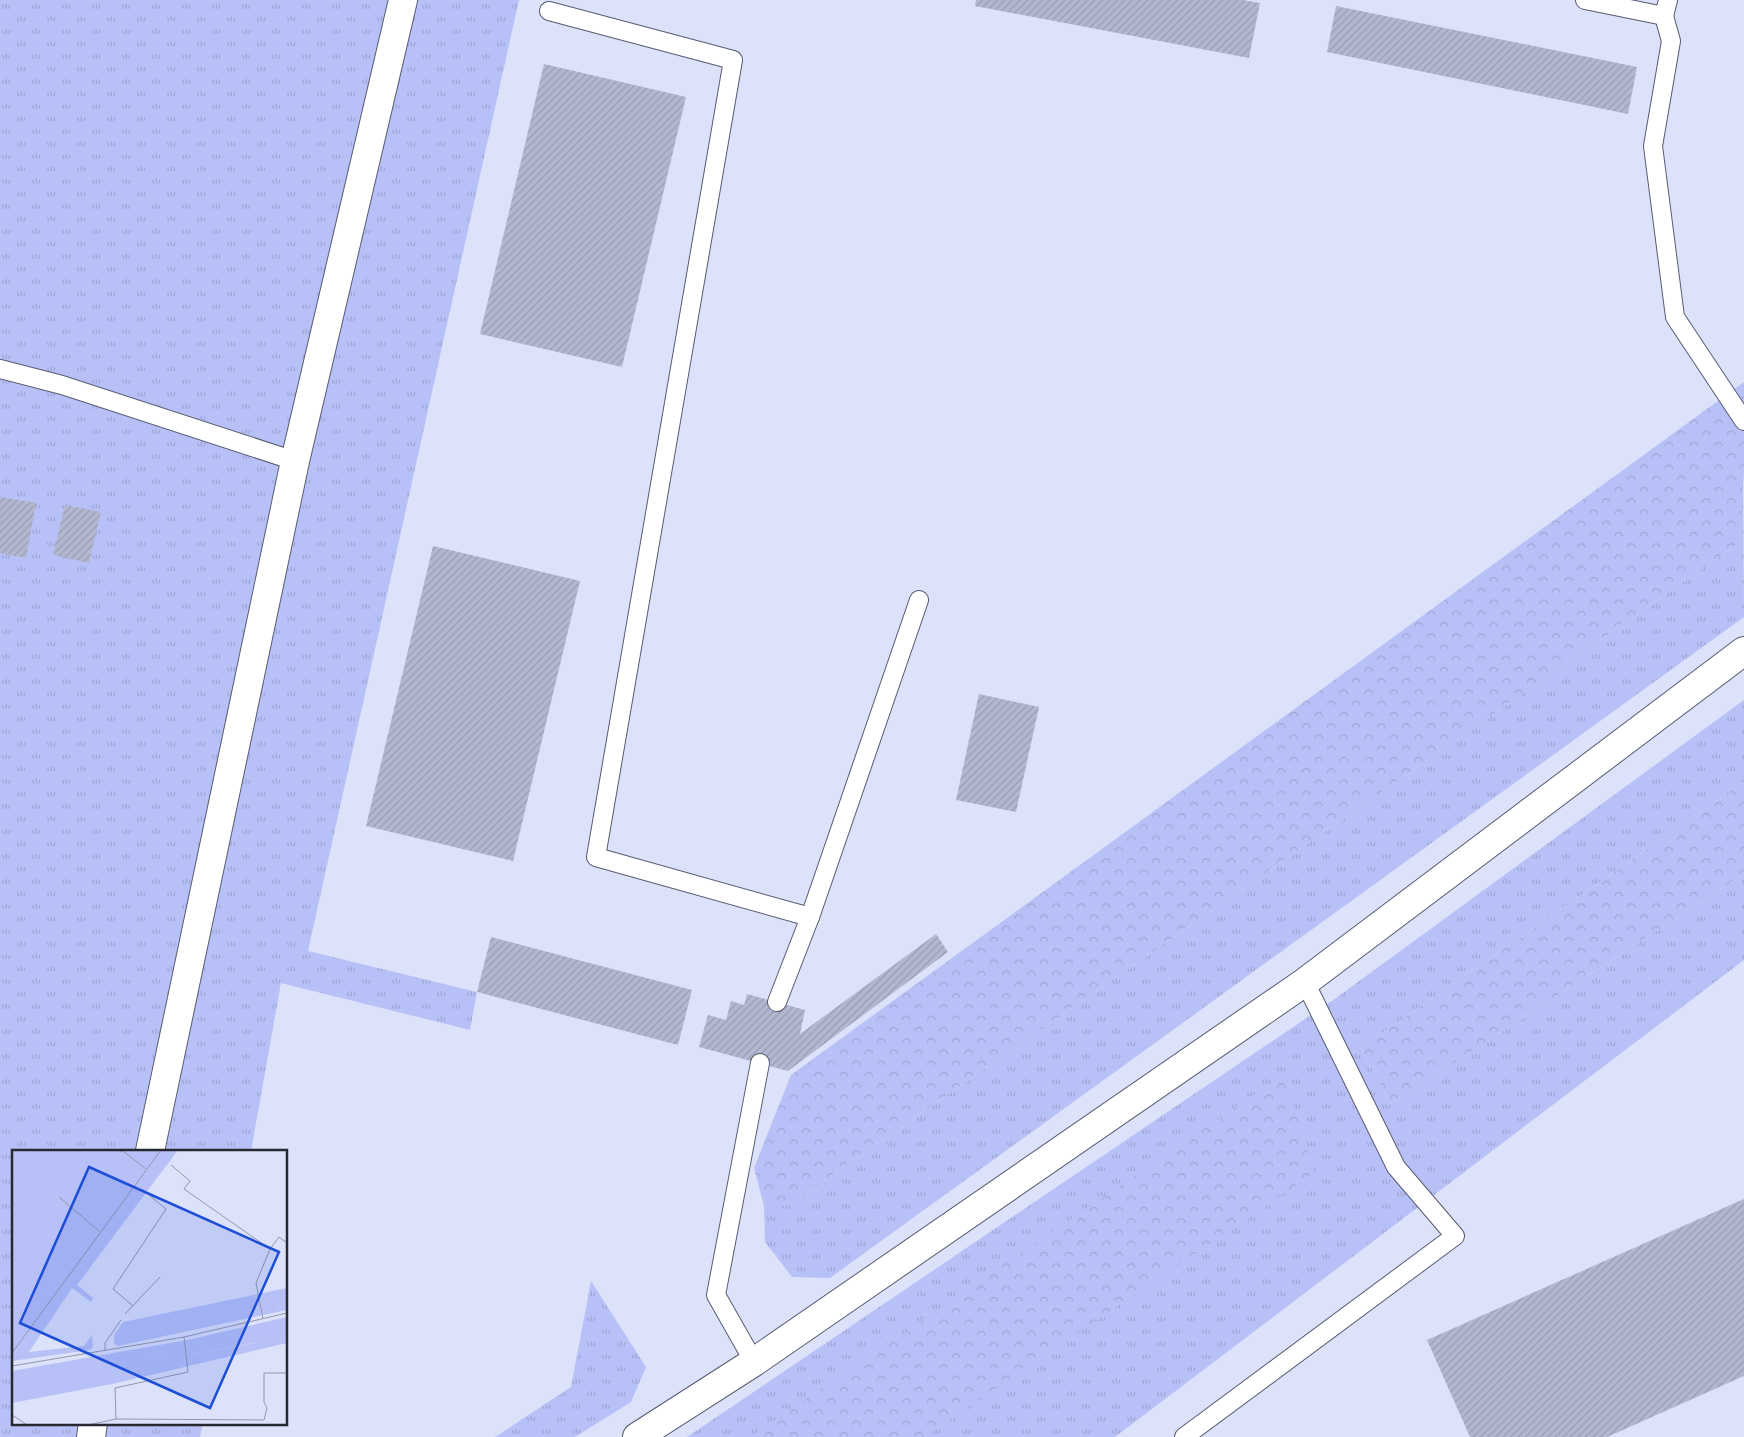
<svg xmlns="http://www.w3.org/2000/svg" width="1744" height="1437" font-family="Barlow,sans-serif">
  <style>
    .grass { fill: url(#grass-tufts) }
    .forest { fill: url(#forest-crowns) }
    .building { fill: url(#building-hatch) }
    .lines { fill: none; stroke-linecap: round; stroke-linejoin: round }
    .lane-casing { stroke: #575b71; stroke-width: 20 }
    .street-casing { stroke: #575b71; stroke-width: 30 }
    .secondary-casing { stroke: #575b71; stroke-width: 30 }
    .lane { stroke: #fff; stroke-width: 18 }
    .street { stroke: #fff; stroke-width: 28 }
    .secondary { stroke: #fff; stroke-width: 28 }
    .inset-road { fill: none; stroke: #9498ab; stroke-width: 1 }
    .view { fill: #1d4ed8; fill-opacity: 0.15; stroke: #1d4ed8; stroke-width: 2.5 }
    .inset-edge { fill: none; stroke: #262832; stroke-width: 2.5 }
  </style>
  <defs>
    <pattern id="grass-tufts" width="24" height="20" patternUnits="userSpaceOnUse" patternTransform="scale(1.25)"><rect width="24" height="20" fill="#b8c1f7"/><path d="M3 7l-1-3M5 7V3M7 7l1-3M15 17l-1-3M17 17v-4M19 17l1-3" fill="none" stroke="#9ea6d4"/></pattern>
    <pattern id="forest-crowns" width="20" height="18" patternUnits="userSpaceOnUse" patternTransform="scale(1.25)"><rect width="20" height="18" fill="#b8c1f7"/><path d="M2 6a3 3 0 1 1 6 0M12 15a3 3 0 1 1 6 0" fill="none" stroke="#9ea6d4"/></pattern>
    <pattern id="building-hatch" width="6" height="6" patternUnits="userSpaceOnUse" patternTransform="scale(1.25)"><rect width="6" height="6" fill="#b3b7d0"/><path d="M-1 1l2-2M0 6l6-6M5 7l2-2" fill="none" stroke="#9a9db3"/></pattern>
  </defs>
  <rect width="100%" height="100%" fill="#dde2fb"/>
  <g class="grass">
    <polygon points="0,0 519,0 308,951 477,992 470,1030 281,983 251,1151 14,1151 14,1423 203,1423 200,1437 0,1437"/>
    <polygon points="1743,472 1744,617 830,1278 792,1277 765,1242 764,1206 788,1206 1739,543"/>
    <polygon points="1744,700 1744,782 1361,1048 1391,1104 1744,874 1744,960 1115,1437 687,1437 1336,998"/>
    <polygon points="591,1281 646,1367 631,1402 575,1437 495,1437 571,1387"/>
  </g>
  <g class="forest">
    <polygon points="1744,382 1744,472 1739,543 788,1206 764,1206 754,1168 791,1075"/>
    <polygon points="1744,782 1744,874 1391,1104 1361,1048"/>
    <polygon points="1283,1075 1315,1173 924,1437 750,1437"/>
  </g>
  <g class="building">
    <polygon points="976,0 1243,0 1260,3 1249,58 975,6"/>
    <polygon points="1336,6 1637,67 1628,114 1327,52"/>
    <polygon points="544,64 686,97 622,367 480,334"/>
    <polygon points="0,497 36,503 26,558 0,553"/>
    <polygon points="65,505 101,512 89,563 53,555"/>
    <polygon points="433,546 580,581 513,861 366,826"/>
    <polygon points="979,694 1039,707 1016,812 956,800"/>
    <polygon points="936,934 948,952 788,1071 699,1047 708,1015 726,1020 731,1001 744,1005 747,994 805,1010 800,1034"/>
    <polygon points="491,937 692,990 678,1045 477,992"/>
    <polygon points="1744,1199 1744,1376 1607,1437 1470,1437 1427,1340"/>
  </g>
  <g class="lines">
    <defs>
      <g id="lane">
        <polyline points="1585,0 1664,16 1668,0"/>
        <polyline points="549,11 733,60 596,857 810,917"/>
        <polyline points="1664,16 1671,41 1653,146 1675,317 1744,421"/>
        <polyline points="0,369 62,385 295,461"/>
        <polyline points="777,1002 810,917 919,600"/>
        <polyline points="754,1362 716,1295 760,1063"/>
        <polyline points="1184,1437 1455,1236 1396,1167 1305,982"/>
      </g>
      <g id="street">
        <polyline points="150,1151 295,461 403,0"/>
        <polyline points="91,1437 93,1423"/>
      </g>
      <polyline id="secondary" points="637,1437 754,1362 1305,982 1744,651"/>
    </defs>
    <use href="#lane" class="lane-casing"/>
    <use href="#street" class="street-casing"/>
    <use href="#secondary" class="secondary-casing"/>
    <use href="#lane" class="lane"/>
    <use href="#street" class="street"/>
    <use href="#secondary" class="secondary"/>
  </g>
  <g transform="translate(12 1150)">
    <rect width="275" height="275" fill="#dde2fb"/>
    <path d="M0,0H166L65,135L81,148L79,152L60,138L17,202L72,196L80,185L81,197L78,200L0,211ZM261,149L266,157L275,155V160L106,196L102,194V185L240,160L244,153ZM275,167V177L176,205L275,187V193L100,234L0,253V221L175,190Z" fill="#b8c1f7"/>
    <path d="M275,138V155L266,157L261,149L244,153L240,160L102,185L111,172ZM275,177V187L175,205V197ZM165,196L164,209L0,237V226Z" fill="#b8c1f7"/>
    <path class="inset-road" d="M97,0L111,1L134,19M159,15L178,31L172,39L258,99L267,87L275,93M47,47L87,81M121,156L101,139L154,59L137,45M113,164L148,127M251,169L244,133L258,99M93,201V193L109,170M0,203L149,0M0,216L172,187L275,163M0,265L15,275M104,269L252,270L255,258L252,252V223H275M76,275L104,269L103,238L176,222L172,187"/>
    <path class="view" d="M77,17L267,102L198,258L8,173Z"/>
    <rect width="275" height="275" class="inset-edge"/>
  </g>
</svg>
